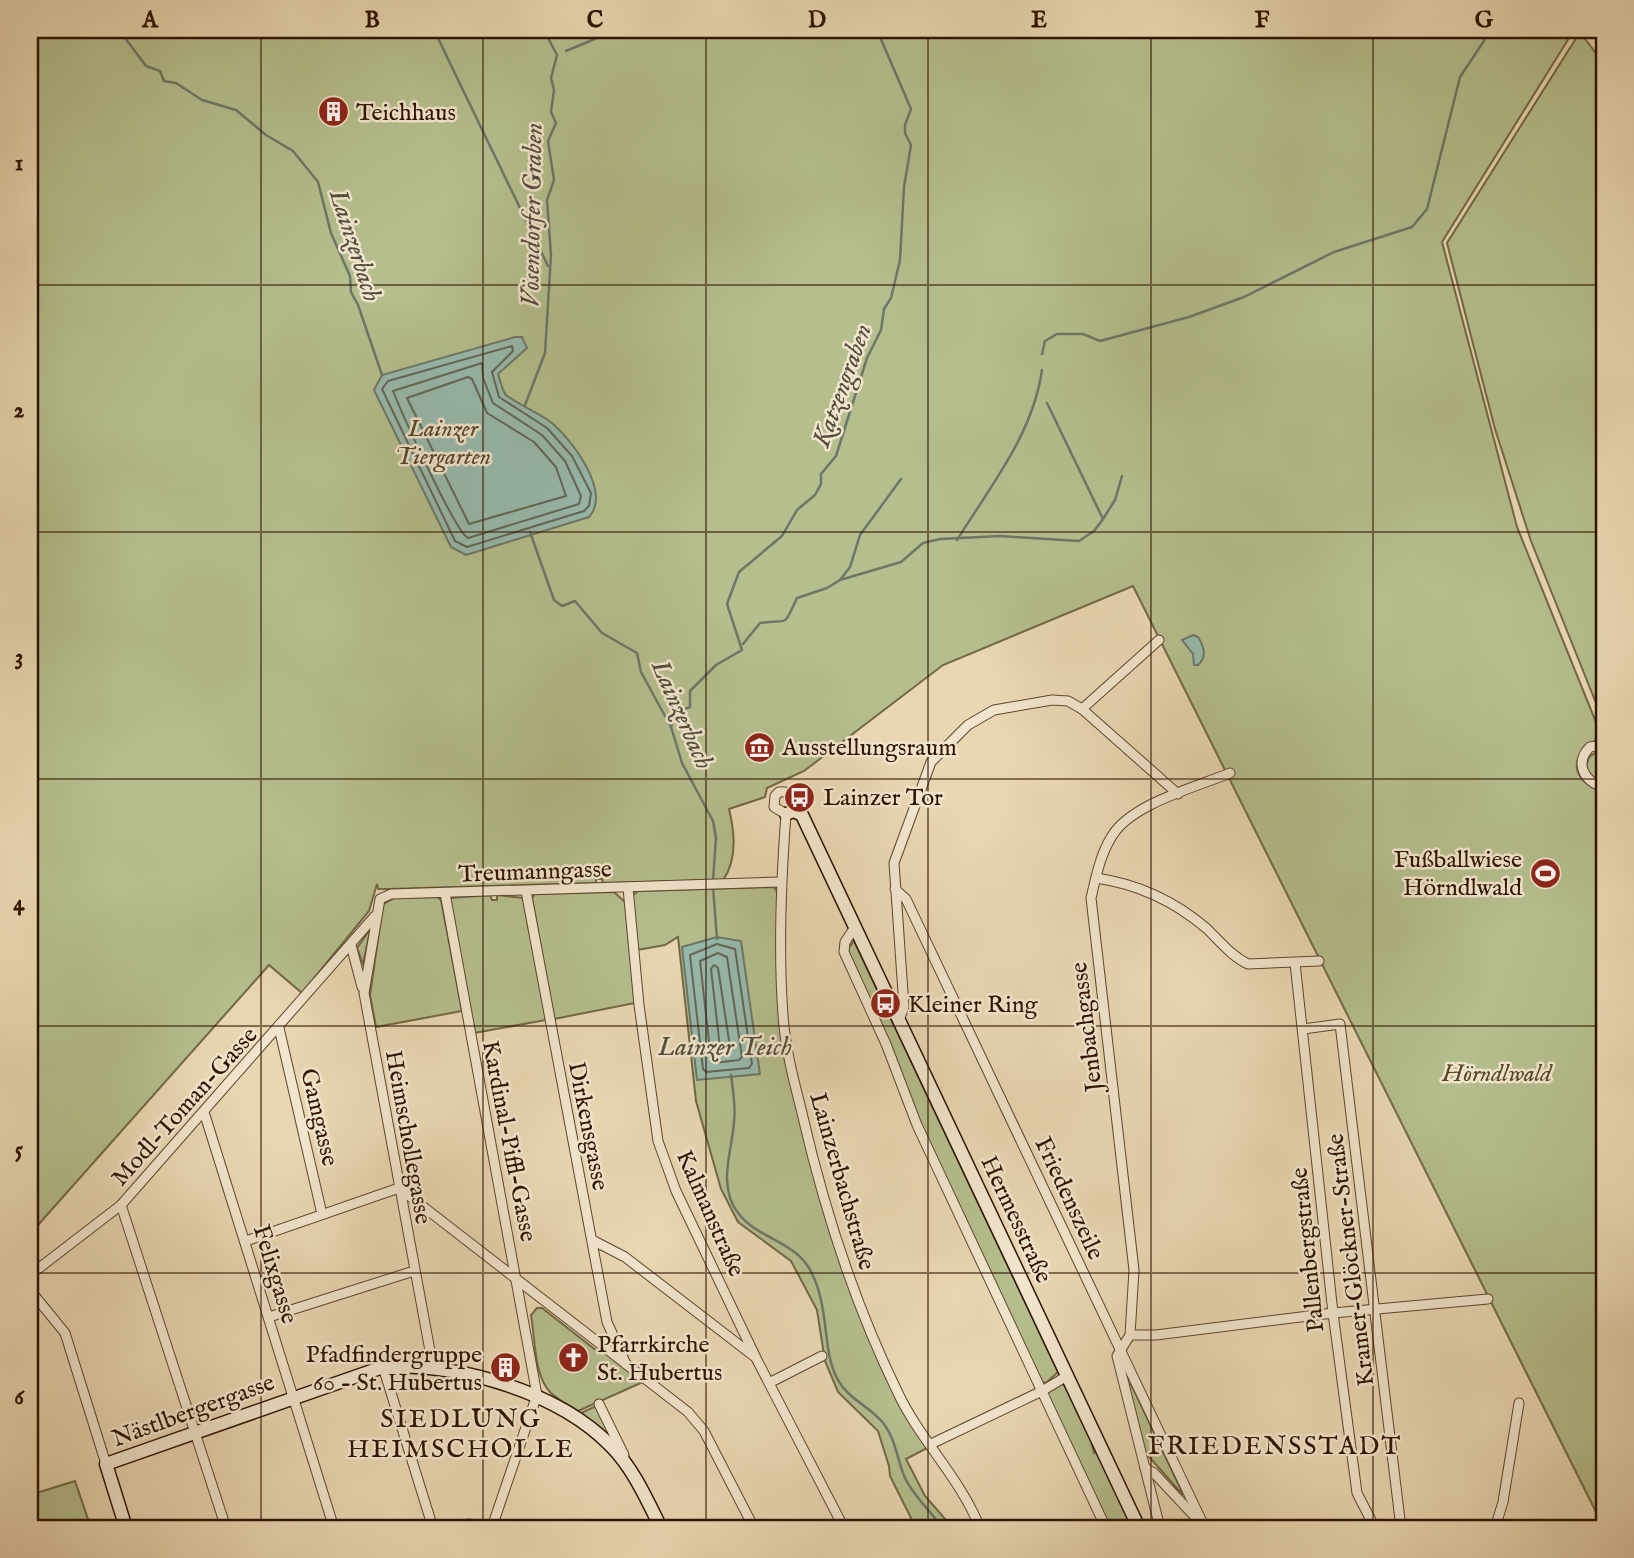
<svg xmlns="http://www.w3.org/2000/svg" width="1634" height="1558" font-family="'IM FELL English',serif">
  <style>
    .green { fill: #b5be8d; stroke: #726846; stroke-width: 2 }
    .water { fill: #97baad; stroke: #6d7768; stroke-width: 2 }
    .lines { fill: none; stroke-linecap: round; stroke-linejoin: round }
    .shore { stroke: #636656; stroke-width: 2 }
    .stream { stroke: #6d7768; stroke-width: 2.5 }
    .street-casing { stroke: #5e442c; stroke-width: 11 }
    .secondary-casing { stroke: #2f1300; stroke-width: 15 }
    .street { stroke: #f1e5cd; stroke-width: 9 }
    .secondary { stroke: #f1e5cd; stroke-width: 12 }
    .grid { fill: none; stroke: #2f1300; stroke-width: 2; stroke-opacity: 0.55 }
    .labels { text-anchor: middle; stroke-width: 5; stroke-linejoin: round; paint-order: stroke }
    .poi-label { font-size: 24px; fill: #2f1300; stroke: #f1e5cd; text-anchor: start }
    .park-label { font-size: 24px; font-style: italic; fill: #57462a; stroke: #f1e5cd }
    .street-label { font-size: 24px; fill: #2f1300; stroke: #f1e5cd }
    .water-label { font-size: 26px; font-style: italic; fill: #534d3d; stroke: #f1e5cd }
    .neighbourhood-label { font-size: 26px; letter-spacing: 2px; fill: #2f1300; stroke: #f1e5cd }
    .neatline { fill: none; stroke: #2f1300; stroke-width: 2.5 }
    .grid-label { font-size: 23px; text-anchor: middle; font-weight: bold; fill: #2f1300 }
  </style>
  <rect width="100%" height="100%" fill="#e9d7b2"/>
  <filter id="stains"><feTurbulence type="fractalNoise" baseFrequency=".00286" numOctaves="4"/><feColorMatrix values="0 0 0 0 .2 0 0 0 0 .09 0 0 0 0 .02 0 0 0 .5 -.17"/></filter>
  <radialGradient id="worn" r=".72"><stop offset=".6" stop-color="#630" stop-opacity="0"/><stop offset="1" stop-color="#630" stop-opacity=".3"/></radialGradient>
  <g class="green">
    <path d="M30,30H1574L1442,242L1517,527L1602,737C1568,754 1568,779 1604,792V1528L1133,586L943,665L804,771L767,788L765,797L729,809C734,829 738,859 723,880L603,883L602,879H596V883L388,889H378L377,884L369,911L302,993L269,965L30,1234Z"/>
    <polygon points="1580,32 1604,64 1602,718 1531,541 1495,429 1447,243"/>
    <polygon points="1600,750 1604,751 1604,782 1590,776 1586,767 1589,757"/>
    <polygon points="774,887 777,892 779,995 804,1136 880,1360 929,1447 906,1459 925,1496 953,1528 916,1528 890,1476 889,1466 878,1431 838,1392 825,1361 817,1310 791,1261 738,1222 721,1189 696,1101 678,937 665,945 637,950 631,897 638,891"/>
    <polygon points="614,892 625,902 635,1003 554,1019 532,898 535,894"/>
    <polygon points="490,895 492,900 497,900 497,895 523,898 546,1020 474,1033 450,898"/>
    <polygon points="437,897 441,900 462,1011 376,1027 370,995 383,904 394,898"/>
    <polygon points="369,931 370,931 363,964 357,948"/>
    <polygon points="854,941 1058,1372 1046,1383 1042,1382 918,1120 847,950"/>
    <path d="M537,1308H542L597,1351H603L643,1382L578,1411C569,1405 557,1400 550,1392C534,1376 535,1337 531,1315Z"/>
    <polygon points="1061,1383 1065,1386 1091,1440 1094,1453 1097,1452 1133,1528 1111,1528 1047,1395 1048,1388"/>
    <polygon points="1131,1384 1183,1494 1182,1494 1143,1450 1128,1385"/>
    <polygon points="596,1406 613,1441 581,1413"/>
    <polygon points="75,1481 91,1528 30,1528 30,1495"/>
  </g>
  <g class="water">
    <path d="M515,337H522L527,348L498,374C500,379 502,391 506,395C511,400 539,414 548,420C571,437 612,492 589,517L466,555L451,547L374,390L382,375Z"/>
    <path d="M1193,635L1198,637C1204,646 1207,657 1198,665H1194L1193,654L1182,640Z"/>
    <polygon points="717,937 741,941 760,1074 697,1080 682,947"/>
  </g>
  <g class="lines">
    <g class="shore">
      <polygon points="512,346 513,351 492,372 499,397 547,428 572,456 591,493 589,506 584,511 467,547 455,541 382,389 388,381"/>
      <path d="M482,363L483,378L493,403L542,435L565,461L581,496L579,504L468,538C455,532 401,411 393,391Z"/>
      <polygon points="468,377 472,379 487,413 534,442 556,467 566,496 469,524 407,398"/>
      <polygon points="717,944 735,949 752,1064 749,1068 706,1072 703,1069 690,955"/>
      <polygon points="718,953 727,957 742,1057 739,1060 714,1063 711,1059 700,961"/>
      <polygon points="714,965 718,968 730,1047 727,1051 720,1048 711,969"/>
    </g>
    <g class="stream">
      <polyline points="119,30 146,66 160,71 164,81 176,83 202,100 236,110 266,135 293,151 318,182 331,233 350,276 351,292 358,305 382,375"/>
      <polyline points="434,30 548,266"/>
      <polyline points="566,51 616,30"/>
      <polyline points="1042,354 1045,341 1057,334 1083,334 1100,341 1189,317 1244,297 1334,252 1412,227 1427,209 1460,77 1484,41 1486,30"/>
      <polyline points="1047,403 1103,519"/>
      <polyline points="525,405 545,353 551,255 547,200 554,180 548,141 556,123 551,112 554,90 551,78 557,55 546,34 552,30"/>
      <polyline points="530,532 554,600 562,606 575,601 602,633 637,653 641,672 671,727 682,763 713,821 716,838 713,880"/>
      <path d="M957,540C990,487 1033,434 1042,370"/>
      <polyline points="840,580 850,567 860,535 901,479"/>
      <path d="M743,644L760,623C790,618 782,630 797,598L827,588L840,580L901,562L923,543L940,539L1000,536L1079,541L1094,531L1103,519L1115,500L1122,476"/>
      <polyline points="671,727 674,713 690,707 690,691 716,665 742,650 727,604 739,572 782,536 797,510 815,495 821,484 821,474 836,456 867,358 881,330 884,309 891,298 900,260 904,187 911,145 905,133 905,125 911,109 877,30"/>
      <polyline points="713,887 717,939"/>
      <path d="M731,1075C733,1091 736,1106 734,1122C732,1150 720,1178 733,1205C750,1238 791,1238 809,1268C831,1306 821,1351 838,1380C848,1399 871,1407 884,1424C896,1440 897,1460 905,1478C915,1499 931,1510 942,1528"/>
    </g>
    <defs>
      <g id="street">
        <polyline points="1082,709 1159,640"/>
        <path d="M1604,745L1590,747C1574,763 1584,782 1604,787"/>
        <path d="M802,815C798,803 793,790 779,792L775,796L774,807L786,814C781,881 778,948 783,1015C785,1048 794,1081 802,1113C824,1209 855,1305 898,1393C920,1440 961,1479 980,1528"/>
        <path d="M1096,878C1138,884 1173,900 1206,928C1219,940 1231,956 1248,964L1319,961"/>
        <polyline points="628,888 639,1005 658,1141 676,1191 756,1358 844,1528"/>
        <polyline points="895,889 906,899 1205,1528"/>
        <polyline points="526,891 607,1322 626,1364"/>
        <polyline points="445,893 537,1395 493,1524"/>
        <polyline points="855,927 845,942 844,952 886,1044 917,1125 1106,1528"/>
        <polyline points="351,945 362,987"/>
        <polyline points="1295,963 1333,1313 1357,1493 1375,1528"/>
        <polyline points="899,1020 904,1007 894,863 931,762 968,725 994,710 1052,700 1068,701 1082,709 1178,794"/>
        <polyline points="279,1028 322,1214"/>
        <polyline points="1303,1029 1340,1024 1401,1528"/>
        <polyline points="204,1112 334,1528"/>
        <polyline points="121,1205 226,1528"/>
        <polyline points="246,1241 399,1188 688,1412 704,1431 754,1528"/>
        <polyline points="594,1241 625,1257 755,1357"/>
        <polyline points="30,1275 121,1205 375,916"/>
        <polyline points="30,1290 65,1333 106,1464"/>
        <polyline points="269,1317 414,1271"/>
        <polyline points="1130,1335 1156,1335 1333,1313 1488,1299"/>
        <polyline points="383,1367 433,1528"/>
        <polyline points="433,1367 364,993 380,899 391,894 780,882"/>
        <polyline points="771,1382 822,1356"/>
        <polyline points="599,1404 624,1455"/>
        <polyline points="931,1444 1042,1391 1067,1376"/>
        <polyline points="1145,1468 1154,1473 1198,1520"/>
        <polyline points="445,1528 469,1524 507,1528"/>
        <path d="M1160,1528L1117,1356L1130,1335L1134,1270L1091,898C1096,877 1100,855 1112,836C1131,804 1196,787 1230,773"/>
        <polyline points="1495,1528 1503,1502 1519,1403"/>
      </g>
      <g id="secondary">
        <polyline points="786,814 794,811 802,815 1139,1528"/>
        <path d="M126,1528L106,1464L383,1367C458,1363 557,1391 611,1446C633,1468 647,1500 661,1528"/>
      </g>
    </defs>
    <use href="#street" class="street-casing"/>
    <use href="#secondary" class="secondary-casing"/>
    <use href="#street" class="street"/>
    <use href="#secondary" class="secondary"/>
  </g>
  <path class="grid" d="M261,30V1528M483,30V1528M706,30V1528M928,30V1528M1151,30V1528M1373,30V1528M30,285H1604M30,532H1604M30,779H1604M30,1026H1604M30,1273H1604"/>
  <defs>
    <symbol id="building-disc" viewBox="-11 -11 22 22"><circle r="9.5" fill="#8f2418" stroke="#f1e5cd"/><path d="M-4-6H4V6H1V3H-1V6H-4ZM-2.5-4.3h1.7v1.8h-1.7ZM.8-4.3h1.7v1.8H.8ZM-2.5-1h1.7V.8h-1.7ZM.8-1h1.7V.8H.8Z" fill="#fff"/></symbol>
    <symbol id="museum-disc" viewBox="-11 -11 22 22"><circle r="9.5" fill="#8f2418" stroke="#f1e5cd"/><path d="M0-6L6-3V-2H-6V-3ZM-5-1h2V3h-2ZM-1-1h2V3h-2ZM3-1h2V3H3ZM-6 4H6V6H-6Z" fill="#fff"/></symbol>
    <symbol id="bus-disc" viewBox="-11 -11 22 22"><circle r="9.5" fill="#8f2418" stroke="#f1e5cd"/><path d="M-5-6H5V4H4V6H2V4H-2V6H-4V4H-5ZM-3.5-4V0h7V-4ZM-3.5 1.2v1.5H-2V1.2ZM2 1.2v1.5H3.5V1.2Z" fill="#fff"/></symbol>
    <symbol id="stadium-disc" viewBox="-11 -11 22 22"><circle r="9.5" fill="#8f2418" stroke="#f1e5cd"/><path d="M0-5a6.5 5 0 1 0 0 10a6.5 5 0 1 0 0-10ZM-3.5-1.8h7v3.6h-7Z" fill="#fff"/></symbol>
    <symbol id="church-disc" viewBox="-11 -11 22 22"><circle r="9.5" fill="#8f2418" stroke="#f1e5cd"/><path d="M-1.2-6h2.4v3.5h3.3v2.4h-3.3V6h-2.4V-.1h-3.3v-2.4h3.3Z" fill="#fff"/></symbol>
  </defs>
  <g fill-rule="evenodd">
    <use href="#building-disc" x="316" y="94" width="35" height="35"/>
    <use href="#museum-disc" x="742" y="730" width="35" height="35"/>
    <use href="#bus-disc" x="782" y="780" width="35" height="35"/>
    <use href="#stadium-disc" x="1528" y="856" width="35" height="35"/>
    <use href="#bus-disc" x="868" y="986" width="35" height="35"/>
    <use href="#church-disc" x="556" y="1340" width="35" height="35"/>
    <use href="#building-disc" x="488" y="1350" width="35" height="35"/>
  </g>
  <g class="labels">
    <g class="poi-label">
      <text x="356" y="120">Teichhaus</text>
      <text x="782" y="755">Ausstellungsraum</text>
      <text x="823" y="805">Lainzer Tor</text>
      <text x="1522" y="867" text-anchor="end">Fußballwiese<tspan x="1522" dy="28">Hörndlwald</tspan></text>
      <text x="908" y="1012">Kleiner Ring</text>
      <text x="597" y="1352">Pfarrkirche<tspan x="597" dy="28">St. Hubertus</tspan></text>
      <text x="482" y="1362" text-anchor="end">Pfadfindergruppe<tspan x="482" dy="28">60 - St. Hubertus</tspan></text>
    </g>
    <g class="park-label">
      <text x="443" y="436">Lainzer<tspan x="443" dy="28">Tiergarten</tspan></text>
      <text x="1497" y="1081">Hörndlwald</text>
    </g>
    <g class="street-label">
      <text transform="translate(535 871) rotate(-2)" y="8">Treumanngasse</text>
      <text transform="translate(1086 1027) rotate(-97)" y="8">Jenbachgasse</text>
      <text transform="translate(184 1106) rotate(-48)" y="8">Modl-Toman-Gasse</text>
      <text transform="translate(320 1117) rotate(77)" y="8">Gamgasse</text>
      <text transform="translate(589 1126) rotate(79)" y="8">Dirkensgasse</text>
      <text transform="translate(409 1137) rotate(80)" y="8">Heimschollegasse</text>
      <text transform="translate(510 1141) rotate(79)" y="8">Kardinal-Piffl-Gasse</text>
      <text transform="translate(843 1181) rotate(74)" y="8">Lainzerbachstraße</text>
      <text transform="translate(1070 1198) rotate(65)" y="8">Friedenszeile</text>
      <text transform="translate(711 1213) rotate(66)" y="8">Kalmanstraße</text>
      <text transform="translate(1017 1219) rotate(65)" y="8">Hermesstraße</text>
      <text transform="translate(1307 1250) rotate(-96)" y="8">Pallenbergstraße</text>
      <text transform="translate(1350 1260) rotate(-97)" y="8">Kramer-Glöckner-Straße</text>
      <text transform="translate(276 1274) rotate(73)" y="8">Felixgasse</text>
      <text transform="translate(193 1410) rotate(-20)" y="8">Nästlbergergasse</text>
    </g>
    <g class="water-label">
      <text transform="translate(531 215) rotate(-89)" y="9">Vösendorfer Graben</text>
      <text transform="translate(356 245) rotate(72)" y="9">Lainzerbach</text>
      <text transform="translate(841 385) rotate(-70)" y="9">Katzengraben</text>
      <text transform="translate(683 714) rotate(66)" y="9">Lainzerbach</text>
      <text x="725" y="1055">Lainzer Teich</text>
    </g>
    <g class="neighbourhood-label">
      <text x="461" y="1427">SIEDLUNG<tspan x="461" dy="30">HEIMSCHOLLE</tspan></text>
      <text x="1275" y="1454">FRIEDENSSTADT</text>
    </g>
  </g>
  <rect width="1634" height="1558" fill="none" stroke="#e9d7b2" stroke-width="77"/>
  <rect x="38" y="38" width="1558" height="1482" class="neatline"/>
  <g class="grid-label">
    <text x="150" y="27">A</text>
    <text x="372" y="27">B</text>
    <text x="595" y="27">C</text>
    <text x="817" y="27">D</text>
    <text x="1039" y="27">E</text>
    <text x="1262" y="27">F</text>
    <text x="1484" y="27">G</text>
    <text x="19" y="170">1</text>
    <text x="19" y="417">2</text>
    <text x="19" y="664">3</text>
    <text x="19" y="910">4</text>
    <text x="19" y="1157">5</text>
    <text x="19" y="1404">6</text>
  </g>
  <rect width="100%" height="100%" filter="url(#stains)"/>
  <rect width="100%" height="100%" fill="url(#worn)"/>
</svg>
